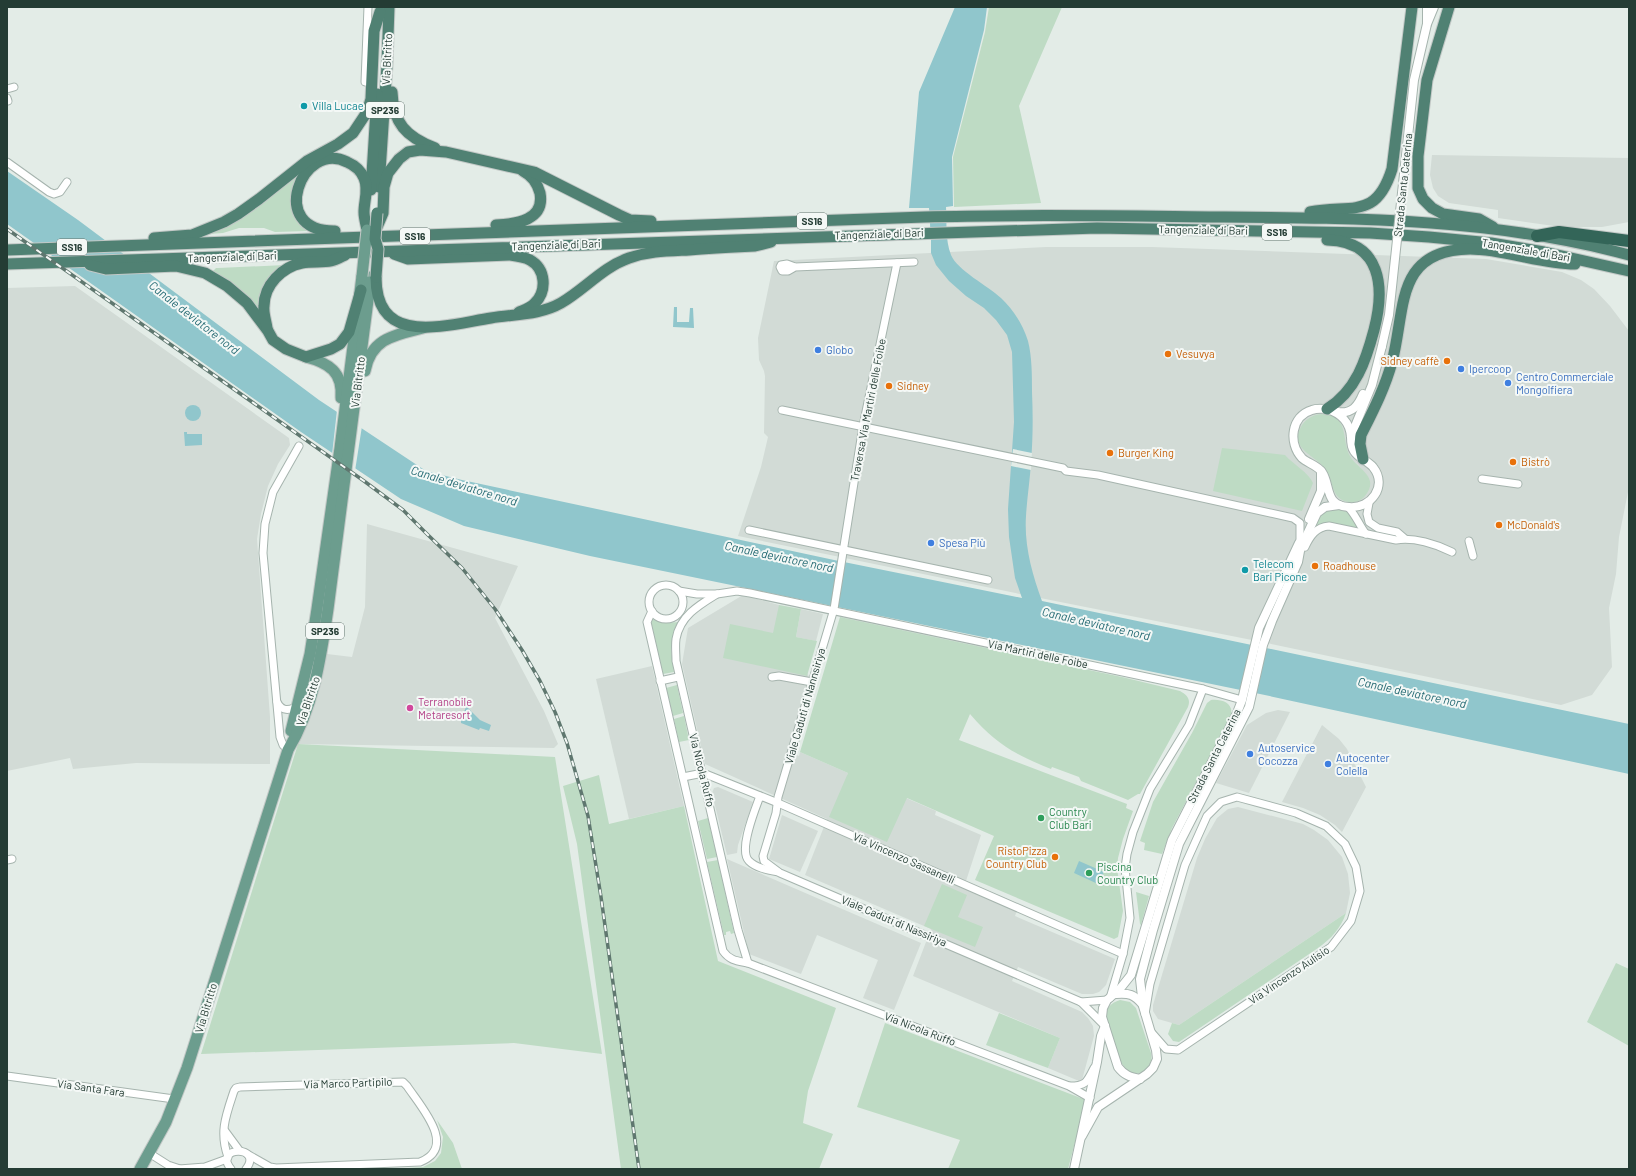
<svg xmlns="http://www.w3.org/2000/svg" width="1636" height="1176" font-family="Barlow,sans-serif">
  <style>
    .built { fill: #d2dbd6 }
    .green { fill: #bedbc4 }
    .water { fill: #90c6cc }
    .pier { fill: #e3ece7 }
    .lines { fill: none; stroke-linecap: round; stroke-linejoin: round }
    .minor-casing { stroke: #a6b4ae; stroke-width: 9 }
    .tertiary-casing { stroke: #a6b4ae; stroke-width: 10 }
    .primary-casing { stroke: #c2c8c6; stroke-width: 13 }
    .trunk-casing { stroke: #c2c8c6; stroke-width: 13 }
    .motorway-casing { stroke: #c2c8c6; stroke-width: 14 }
    .minor { stroke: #fff; stroke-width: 7 }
    .tertiary { stroke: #fff; stroke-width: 8 }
    .primary { stroke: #6c9d8e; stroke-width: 11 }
    .trunk { stroke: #508173; stroke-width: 11 }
    .motorway { stroke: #336558; stroke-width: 12 }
    .rail-casing { stroke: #5f776f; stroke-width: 3.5 }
    .rail { stroke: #f4f8f6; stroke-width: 2; stroke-dasharray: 6; stroke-linecap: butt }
    .tertiary-bridge-casing { stroke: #a6b4ae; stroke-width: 10; stroke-linecap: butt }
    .primary-bridge-casing { stroke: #c2c8c6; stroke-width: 13; stroke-linecap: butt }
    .trunk-bridge-casing { stroke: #c2c8c6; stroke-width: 13; stroke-linecap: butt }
    .tertiary-bridge { stroke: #fff; stroke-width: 8 }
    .primary-bridge { stroke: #6c9d8e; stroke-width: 11 }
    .trunk-bridge { stroke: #508173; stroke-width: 11 }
    .culture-dot { fill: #0f9aa8; stroke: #f4f8f6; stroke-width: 1.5 }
    .shop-dot { fill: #3f7fe0; stroke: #f4f8f6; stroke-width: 1.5 }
    .food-dot { fill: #e8710a; stroke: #f4f8f6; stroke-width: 1.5 }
    .hotel-dot { fill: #d1479c; stroke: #f4f8f6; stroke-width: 1.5 }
    .leisure-dot { fill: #2e9e5b; stroke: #f4f8f6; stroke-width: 1.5 }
    .labels { text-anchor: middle; stroke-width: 4; stroke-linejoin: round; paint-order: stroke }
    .shield { fill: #f4f8f6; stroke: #62746e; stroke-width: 1 }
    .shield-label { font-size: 10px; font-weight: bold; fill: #243c34 }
    .street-label { font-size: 11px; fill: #243c34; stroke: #f4f8f6 }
    .culture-label { font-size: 11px; fill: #0d838f; stroke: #f4f8f6; text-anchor: start }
    .shop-label { font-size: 11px; fill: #366cbe; stroke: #f4f8f6; text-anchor: start }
    .food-label { font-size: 11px; fill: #c56008; stroke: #f4f8f6; text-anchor: start }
    .hotel-label { font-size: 11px; fill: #b23c85; stroke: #f4f8f6; text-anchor: start }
    .leisure-label { font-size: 11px; fill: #27864d; stroke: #f4f8f6; text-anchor: start }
    .water-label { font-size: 12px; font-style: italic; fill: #246a73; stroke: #f4f8f6 }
  </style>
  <rect width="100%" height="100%" fill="#e3ece7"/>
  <g class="built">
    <polygon points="1432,155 1629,158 1629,222 1602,227 1561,227 1498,218 1498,210 1449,203 1438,196 1433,188 1430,175"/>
    <polygon points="1046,247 1152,247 1486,259 1562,272 1581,280 1594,289 1610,306 1629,331 1629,487 1619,537 1616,574 1609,608 1612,667 1592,695 1561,705 1267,643 1020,594 738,536 761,467 768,437 764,433 765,376 764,371 759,360 758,338 774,261"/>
    <polygon points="75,286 289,438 290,445 278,464 268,486 261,514 257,539 270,717 270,764 136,763 73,769 70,758 7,771 7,288"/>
    <polygon points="367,524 518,566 495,618 544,711 558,744 554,748 298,744 319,691 327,654 352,657 365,607"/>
    <polygon points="743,595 779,605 809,677 789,752 799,756 800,752 848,773 847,776 905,802 906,798 936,811 935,815 981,835 966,881 1019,904 1015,916 1115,959 1106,985 1099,992 1093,994 1082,994 1018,967 1012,981 1082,1012 1088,1018 1093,1026 1094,1036 1082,1080 1079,1081 1048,1068 1060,1038 913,976 931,929 805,875 827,819 705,764 682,664 688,628"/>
    <polygon points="801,609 823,614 816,641 796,637"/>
    <polygon points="652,666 684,806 629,819 596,679"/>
    <polygon points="1278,710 1290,712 1249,793 1216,783 1247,725 1266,713"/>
    <polygon points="1322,725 1339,739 1347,749 1366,787 1342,832 1335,825 1320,815 1303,808 1282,802"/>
    <polygon points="718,787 753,802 738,845 737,853 727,855 712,793 714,788"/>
    <polygon points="1238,807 1303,824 1314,830 1328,840 1342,857 1348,874 1350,893 1346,913 1179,1025 1158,1019 1153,1011 1153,1005 1197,858 1205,839 1217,818 1228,809"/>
    <polygon points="782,815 818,831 800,872 769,859"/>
    <polygon points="727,859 921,943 894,1010 863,998 878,960 817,935 801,974 749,954"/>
  </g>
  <g class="green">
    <polygon points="989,7 1062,7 1019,106 1041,203 954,207 953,157 985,32"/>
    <polygon points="302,170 299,220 307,231 275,232 264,228 239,228 223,233 208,234"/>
    <polygon points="285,265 257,308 213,271 216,268 218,268"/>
    <path d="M1323,414C1350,416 1341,440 1350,456C1357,469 1381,477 1365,496C1362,500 1355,503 1349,502C1331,500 1334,482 1326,470C1317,455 1287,450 1302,425C1307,418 1314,414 1323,414Z"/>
    <path d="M1222,448L1285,455C1293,464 1309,473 1313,483L1302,511L1213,491Z"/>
    <path d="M1337,508L1349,513L1359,529L1323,524L1316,526C1322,513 1323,510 1337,508Z"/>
    <polygon points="779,605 801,609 796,637 817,641 807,676 723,658 730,624 773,633"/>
    <path d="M840,617L1122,677L1180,691C1187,695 1191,699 1188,707L1140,794H1138L1128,800L1081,781L1079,777L1052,767L1051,769C1014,754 996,744 970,714L959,740L1127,804L1126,808L1133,811L1123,839L1118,858L1117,868L1123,911L1118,937L1114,939L975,880L994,836L907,798L887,842L829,817L848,773L800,752Z"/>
    <polygon points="652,619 665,623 679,622 671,650 674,672 663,674 651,621"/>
    <polygon points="677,685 683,713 673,716 666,688"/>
    <path d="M1211,700C1222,699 1234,703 1231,716L1172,828L1162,854L1144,850L1145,843L1140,841L1153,802L1192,733L1207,703Z"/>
    <polygon points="684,716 689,740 679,742 674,719"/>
    <polygon points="298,744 555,757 602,1054 514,1043 201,1054"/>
    <polygon points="599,775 609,824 684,806 718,961 836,1008 808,1091 803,1123 833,1134 819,1169 621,1169 577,844 563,786"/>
    <polygon points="708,818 717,857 707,859 698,821"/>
    <polygon points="718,860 734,933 731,934 730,931 726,932 726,935 724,935 707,862"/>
    <polygon points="942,884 967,895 958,917 983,927 975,947 924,926"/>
    <polygon points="1136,892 1149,896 1141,925 1140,924"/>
    <path d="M1346,913C1341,928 1331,939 1318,948L1179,1042L1173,1041L1168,1034L1172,1023L1179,1025Z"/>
    <polygon points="1616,963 1629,969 1629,1046 1587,1022"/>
    <path d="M1120,1000L1130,1002L1136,1008L1151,1053C1152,1060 1151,1066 1145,1070C1121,1088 1111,1034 1106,1020C1105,1009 1110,1003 1120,1000Z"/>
    <polygon points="999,1013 1060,1038 1048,1068 986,1045"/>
    <polygon points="885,1023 1086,1100 1068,1169 948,1169 960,1140 857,1107"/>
    <polygon points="437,1120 453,1143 462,1169 392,1169 423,1167 435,1161 441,1153 443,1137"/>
  </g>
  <g class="water">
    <path d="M955,7H987L984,30L952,157L953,206L946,207C947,223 945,239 951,255C957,270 988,286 1001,298C1013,309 1023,325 1028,341C1032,357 1032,375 1032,392C1033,415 1033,438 1031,462C1030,480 1027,498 1026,516C1024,545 1032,574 1042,601L1629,724V774L1260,694L590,556L464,526L401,499L301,432L7,224V171L78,220L319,400L426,471L462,480L834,560L1022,598L1015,578L1009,537L1008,509L1014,422L1012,352L1007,335L996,320L984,308L966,296L949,281L936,265L931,253V240L929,208H909L919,92Z"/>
    <polygon points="674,307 677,307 677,322 689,322 690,308 693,308 694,328 673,327"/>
    <circle cx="193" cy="413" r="8"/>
    <polygon points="184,432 187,432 187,434 202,434 202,445 185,446"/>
    <polygon points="466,707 467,707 480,720 491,725 489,731 480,728 479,730 461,723 461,719"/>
    <polygon points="1079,861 1104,872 1098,884 1074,873"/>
  </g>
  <g class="pier">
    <polygon points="337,410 362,426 355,471 332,455"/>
    <polygon points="1013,449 1032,453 1031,470 1011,466"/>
  </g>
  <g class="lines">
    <defs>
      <g id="minor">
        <polyline points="365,82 368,7"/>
        <polyline points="7,89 14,87"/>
        <polyline points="7,98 8,101"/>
        <polyline points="7,162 49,192 54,194 60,192 67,182"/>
        <polyline points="897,263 863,426 834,609 778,797 776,813 763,856 764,861 780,873 1081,1002 1105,1026"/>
        <polyline points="795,267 788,271 782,271 780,267 781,265 787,264 795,267 914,262"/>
        <polyline points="782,410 1063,468 1066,471 1098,475 1293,518 1300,523 1300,539"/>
        <polyline points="1482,479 1518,484"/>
        <polyline points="1369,503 1367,514 1369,522 1378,528 1397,532 1404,538"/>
        <path d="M1348,507C1356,515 1359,525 1366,534"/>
        <polyline points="749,530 988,580"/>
        <polyline points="1469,541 1473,556"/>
        <path d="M1305,547C1310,536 1316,527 1329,526L1396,540C1414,537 1436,544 1452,552"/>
        <circle cx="666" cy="602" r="17"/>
        <polyline points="679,591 697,594 717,594 737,591 750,593 1203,689 1242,700"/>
        <path d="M717,594C699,605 680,616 676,639C675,646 676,654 676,661L738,930L748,963"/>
        <path d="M652,611L647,622L723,951C730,961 738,961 748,963L1069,1086L1090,1098"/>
        <polyline points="772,677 779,676 812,682"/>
        <polyline points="660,681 678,677"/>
        <path d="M277,702C281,710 286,711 294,708L298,704"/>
        <polyline points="288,750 283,745 280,737 263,553 265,524 273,492 299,446"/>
        <polyline points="683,777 703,773 778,803 1123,954"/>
        <path d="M760,796C755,810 738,850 749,861C756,868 768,870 778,872"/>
        <polyline points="7,860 12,859"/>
        <polyline points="1110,998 1123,954 1130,918 1125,868 1127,854 1133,832 1150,789 1189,725 1203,689"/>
        <polyline points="1081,1002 1107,1000"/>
        <polyline points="1145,1014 1150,984 1185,865 1207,816 1221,802 1237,797 1296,813 1326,826 1345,844 1356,867 1360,891 1351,921 1331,947 1178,1050 1166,1049 1152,1033"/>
        <polyline points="7,1076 174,1099"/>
        <path d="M1070,1086C1086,1086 1087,1082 1094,1068"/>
        <polyline points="225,1131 239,1150"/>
        <polyline points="149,1153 168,1165 180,1169"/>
        <path d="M228,1157C219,1132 226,1115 234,1091L236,1088L240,1087L403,1082L407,1086C421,1107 458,1147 420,1162L276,1168L270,1167L247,1154"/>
        <polyline points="179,1169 205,1167 227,1159"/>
        <path d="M231,1169C212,1146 264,1145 246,1169"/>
      </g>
      <g id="tertiary">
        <polyline points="1427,22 1427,7"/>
        <polyline points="1427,24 1434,7"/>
        <path d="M1327,409C1340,413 1350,422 1351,437C1351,441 1351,447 1354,451C1358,458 1368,461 1373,467C1388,486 1371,509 1349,507C1324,506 1331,485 1322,472C1317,465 1307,463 1302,458C1288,443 1291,416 1312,410C1317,408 1322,409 1327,409Z"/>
        <path d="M1338,412C1352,414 1358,406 1363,394"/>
        <polyline points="1351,436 1372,385 1382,346"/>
        <polyline points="1309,519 1321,491 1321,471"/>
        <path d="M1116,994C1129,993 1134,994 1143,1005"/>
        <path d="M1140,1079C1130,1077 1124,1075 1118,1067L1102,1017L1103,1008L1107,1000L1119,990L1131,975L1172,840L1237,713L1242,700L1259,628L1299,543"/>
        <polyline points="1082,1136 1098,1107 1147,1074 1153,1068 1157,1059 1156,1050 1143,1006 1140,979 1153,930 1179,844 1249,707 1263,645 1272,621 1298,562 1300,551 1304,541 1317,513 1325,507 1339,505"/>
        <polyline points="1074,1169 1097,1062 1101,1036 1105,1026"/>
      </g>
      <g id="primary">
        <path d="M306,357C329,363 343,372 341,398"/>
        <path d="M365,371C371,338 395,335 423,328"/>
        <polyline points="291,731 310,654 317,609 340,448 362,276"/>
        <path d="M140,1169L166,1122L187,1068L288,750C314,707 321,657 328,609L371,277"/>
      </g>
      <g id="trunk">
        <polyline points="1449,7 1427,80 1418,156 1418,188 1423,199 1432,208 1443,214 1479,219 1493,227"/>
        <path d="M392,92C393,123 406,137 435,148"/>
        <polyline points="379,187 387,65 389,7"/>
        <polyline points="371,190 377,94"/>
        <path d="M1310,212C1352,204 1376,220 1392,169L1412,7"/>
        <path d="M496,225C517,224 545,220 540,193C537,182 532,176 523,171"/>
        <polyline points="377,227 383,213 384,187 388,173 399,159 408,152 420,150 446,152 534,172 619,215 630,220 651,221"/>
        <path d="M335,231C266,232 302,139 347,162C354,165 361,171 364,178C369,189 364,201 364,212C364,218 366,224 367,230"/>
        <polyline points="154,238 192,235 224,222 238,214 259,199 307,161 338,144 353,133 367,112 371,99 374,31 380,12"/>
        <path d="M7,250L925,217C1025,214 1124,216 1224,217C1360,218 1497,219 1629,255"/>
        <path d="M394,254L408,259L509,255C516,256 524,257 530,260C546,269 547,291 535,303C531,308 524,310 519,312"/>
        <polyline points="7,264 1097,228 1370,233 1429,237 1491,243 1544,252 1629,271"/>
        <polyline points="90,265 106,269 176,266 205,273 227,286 247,303 268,331 273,340 286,349 306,357 331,349 340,344 349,332 361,290"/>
        <path d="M376,277C376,348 446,325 491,318C515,314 540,315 561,303C585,289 603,267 629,258C649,251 668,251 689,250C711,248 733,247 755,246L771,242"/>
        <path d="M267,328C266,321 263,313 264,306C264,285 282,267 302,263C312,261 322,263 331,261C336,260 341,257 345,255"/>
        <path d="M1327,409C1356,391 1366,360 1374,330C1385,288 1382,241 1327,240"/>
        <path d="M1363,459L1360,444L1361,435C1373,411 1385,388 1392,362C1406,310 1394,250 1470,249C1505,249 1540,264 1575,264"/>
      </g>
      <polyline id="motorway" points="1537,236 1559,232 1629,241"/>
    </defs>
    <use href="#minor" class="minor-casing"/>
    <use href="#tertiary" class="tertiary-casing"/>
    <use href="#primary" class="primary-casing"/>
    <use href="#trunk" class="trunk-casing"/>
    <use href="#motorway" class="motorway-casing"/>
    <use href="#minor" class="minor"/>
    <use href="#tertiary" class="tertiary"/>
    <use href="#primary" class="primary"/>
    <use href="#trunk" class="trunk"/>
    <use href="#motorway" class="motorway"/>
    <defs>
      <polyline id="rail" points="7,229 364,481 403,510 427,534 462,568 495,609 522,650 540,681 555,712 567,743 588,816 601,897 639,1169"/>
    </defs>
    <use href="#rail" class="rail-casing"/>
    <use href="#rail" class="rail"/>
    <defs>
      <polyline id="tertiary-bridge" points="1382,346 1389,315 1414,80 1427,24"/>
      <polyline id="primary-bridge" points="362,276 367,230"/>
      <polyline id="trunk-bridge" points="376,277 378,249 375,239 377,213"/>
    </defs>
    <use href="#tertiary-bridge" class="tertiary-bridge-casing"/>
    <use href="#primary-bridge" class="primary-bridge-casing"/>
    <use href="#trunk-bridge" class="trunk-bridge-casing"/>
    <use href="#tertiary-bridge" class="tertiary-bridge"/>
    <use href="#primary-bridge" class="primary-bridge"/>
    <use href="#trunk-bridge" class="trunk-bridge"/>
  </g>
  <g class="culture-dot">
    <circle cx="304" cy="106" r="4"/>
    <circle cx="1245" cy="570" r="4"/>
  </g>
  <g class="shop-dot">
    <circle cx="818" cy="350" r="4"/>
    <circle cx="1461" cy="369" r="4"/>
    <circle cx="1508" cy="383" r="4"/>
    <circle cx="931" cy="543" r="4"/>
    <circle cx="1250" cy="754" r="4"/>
    <circle cx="1328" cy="764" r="4"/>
  </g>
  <g class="food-dot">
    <circle cx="1168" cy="354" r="4"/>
    <circle cx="1447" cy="361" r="4"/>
    <circle cx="889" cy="386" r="4"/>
    <circle cx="1110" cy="453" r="4"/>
    <circle cx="1513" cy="462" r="4"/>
    <circle cx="1499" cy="525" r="4"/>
    <circle cx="1315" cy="566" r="4"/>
    <circle cx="1055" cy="857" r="4"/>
  </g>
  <circle class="hotel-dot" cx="410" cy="708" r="4"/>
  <g class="leisure-dot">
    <circle cx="1041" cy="818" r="4"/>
    <circle cx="1089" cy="873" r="4"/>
  </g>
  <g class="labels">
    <g class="shield">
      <rect x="366" y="102" width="38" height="16" rx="3"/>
      <rect x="797" y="213" width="30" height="16" rx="3"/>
      <rect x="1262" y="224" width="30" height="16" rx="3"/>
      <rect x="400" y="228" width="30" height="16" rx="3"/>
      <rect x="57" y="239" width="30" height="16" rx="3"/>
      <rect x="306" y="623" width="38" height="16" rx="3"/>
    </g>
    <g class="shield-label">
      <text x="385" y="114">SP236</text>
      <text x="812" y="225">SS16</text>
      <text x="1277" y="236">SS16</text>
      <text x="415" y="240">SS16</text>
      <text x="72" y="251">SS16</text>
      <text x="325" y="635">SP236</text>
    </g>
    <g class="street-label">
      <text transform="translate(387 59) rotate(-87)" y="4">Via Bitritto</text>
      <text transform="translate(1403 185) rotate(-84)" y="4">Strada Santa Caterina</text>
      <text transform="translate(1203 230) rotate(1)" y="4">Tangenziale di Bari</text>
      <text transform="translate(879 234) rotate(-2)" y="4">Tangenziale di Bari</text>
      <text transform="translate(556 245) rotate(-2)" y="4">Tangenziale di Bari</text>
      <text transform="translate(1526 250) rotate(10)" y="4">Tangenziale di Bari</text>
      <text transform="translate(232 257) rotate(-2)" y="4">Tangenziale di Bari</text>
      <text transform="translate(358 382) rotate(-83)" y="4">Via Bitritto</text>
      <text transform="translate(868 410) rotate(-79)" y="4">Traversa Via Martiri delle Foibe</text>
      <text transform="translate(1038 654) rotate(12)" y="4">Via Martiri delle Foibe</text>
      <text transform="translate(308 701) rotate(-71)" y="4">Via Bitritto</text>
      <text transform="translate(805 706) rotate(-74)" y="4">Viale Caduti di Nannsiriya</text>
      <text transform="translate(1214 756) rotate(-63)" y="4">Strada Santa Caterina</text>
      <text transform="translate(702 770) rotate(76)" y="4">Via Nicola Ruffo</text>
      <text transform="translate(904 858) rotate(24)" y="4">Via Vincenzo Sassanelli</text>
      <text transform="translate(894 921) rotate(23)" y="4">Viale Caduti di Nassiriya</text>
      <text transform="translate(1289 975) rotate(-34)" y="4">Via Vincenzo Aulisio</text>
      <text transform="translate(206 1008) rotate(-73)" y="4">Via Bitritto</text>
      <text transform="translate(920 1029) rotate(21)" y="4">Via Nicola Ruffo</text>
      <text transform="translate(348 1083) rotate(-2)" y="4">Via Marco Partipilo</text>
      <text transform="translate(91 1088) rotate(8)" y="4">Via Santa Fara</text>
    </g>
    <g class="culture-label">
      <text x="312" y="110">Villa Lucae</text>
      <text x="1253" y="568">Telecom<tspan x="1253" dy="13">Bari Picone</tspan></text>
    </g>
    <g class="shop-label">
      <text x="826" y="354">Globo</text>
      <text x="1469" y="373">Ipercoop</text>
      <text x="1516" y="381">Centro Commerciale<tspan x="1516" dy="13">Mongolfiera</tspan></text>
      <text x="939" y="547">Spesa Più</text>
      <text x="1258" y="752">Autoservice<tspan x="1258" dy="13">Cocozza</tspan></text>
      <text x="1336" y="762">Autocenter<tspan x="1336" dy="13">Colella</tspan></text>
    </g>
    <g class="food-label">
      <text x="1176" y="358">Vesuvya</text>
      <text x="1439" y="365" text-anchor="end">Sidney caffè</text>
      <text x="897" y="390">Sidney</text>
      <text x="1118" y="457">Burger King</text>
      <text x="1521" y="466">Bistrò</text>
      <text x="1507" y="529">McDonald's</text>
      <text x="1323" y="570">Roadhouse</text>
      <text x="1047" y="855" text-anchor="end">RistoPizza<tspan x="1047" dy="13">Country Club</tspan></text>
    </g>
    <g class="hotel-label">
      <text x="418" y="706">Terranobile<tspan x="418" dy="13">Metaresort</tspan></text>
    </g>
    <g class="leisure-label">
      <text x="1049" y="816">Country<tspan x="1049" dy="13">Club Bari</tspan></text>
      <text x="1097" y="871">Piscina<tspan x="1097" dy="13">Country Club</tspan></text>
    </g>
    <g class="water-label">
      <text transform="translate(194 318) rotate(38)" y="4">Canale deviatore nord</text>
      <text transform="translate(464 486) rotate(17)" y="4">Canale deviatore nord</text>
      <text transform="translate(779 557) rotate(12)" y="4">Canale deviatore nord</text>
      <text transform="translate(1096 624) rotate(13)" y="4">Canale deviatore nord</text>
      <text transform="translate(1412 693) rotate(12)" y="4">Canale deviatore nord</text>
    </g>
  </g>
  <rect width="1636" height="1176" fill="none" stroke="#243c34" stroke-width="16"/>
</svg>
